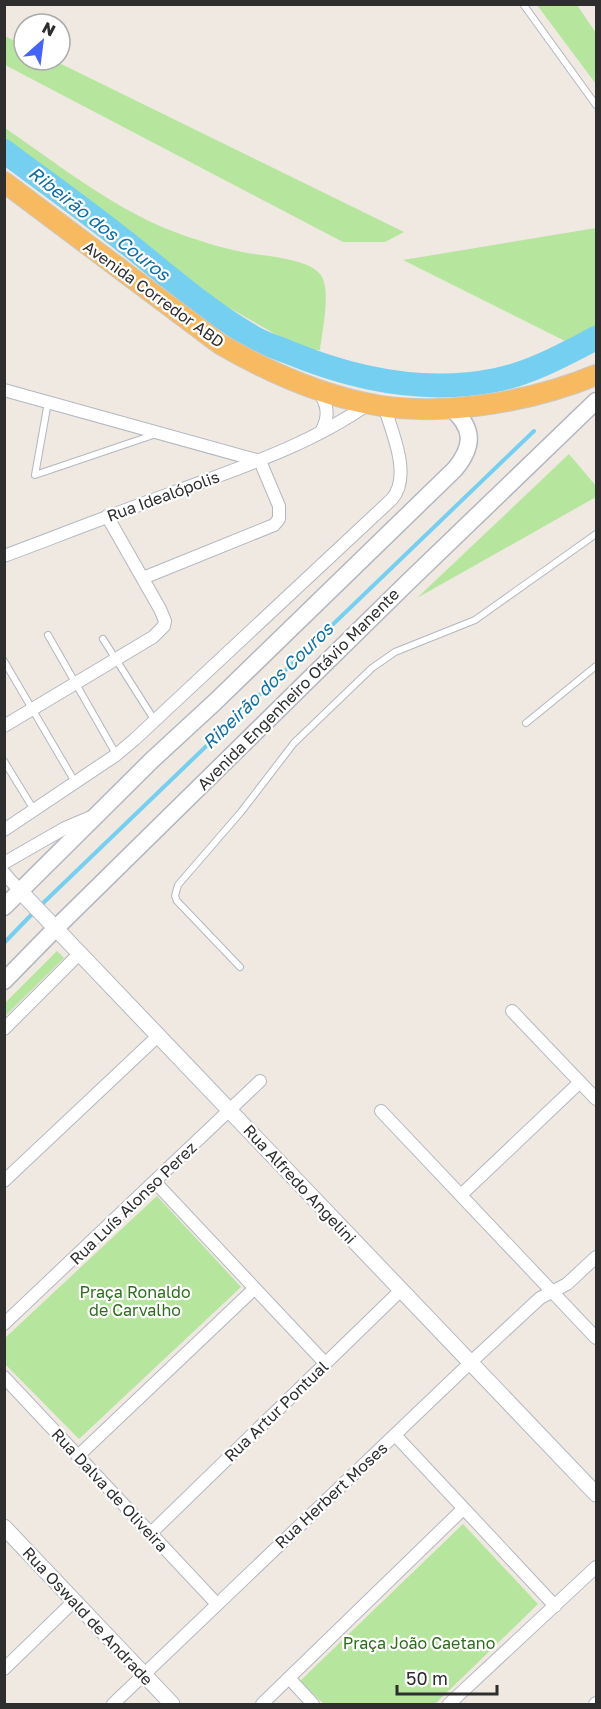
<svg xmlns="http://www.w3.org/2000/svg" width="601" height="1709" font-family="'Golos Text',sans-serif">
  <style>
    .green { fill: #b6e59e }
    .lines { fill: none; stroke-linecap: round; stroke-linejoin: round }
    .stream { stroke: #75cff0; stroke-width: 4 }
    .river { stroke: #75cff0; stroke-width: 24 }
    .service-casing { stroke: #b4b7c1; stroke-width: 8 }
    .minor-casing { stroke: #b4b7c1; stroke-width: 14 }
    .tertiary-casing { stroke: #b4b7c1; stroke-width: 17 }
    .secondary-casing { stroke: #b4b7c1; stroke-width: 19 }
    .trunk-casing { stroke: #c9c9c9; stroke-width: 22 }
    .service { stroke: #fff; stroke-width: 6 }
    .minor { stroke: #fff; stroke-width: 12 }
    .tertiary { stroke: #fff; stroke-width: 15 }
    .secondary { stroke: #fff; stroke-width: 16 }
    .trunk { stroke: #f8ba60; stroke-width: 20 }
    .labels { text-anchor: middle; stroke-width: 4.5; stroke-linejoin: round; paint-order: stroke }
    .street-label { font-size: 16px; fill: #2e2e2e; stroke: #fff }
    .park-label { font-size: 16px; fill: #2c6e1b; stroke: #fff }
    .water-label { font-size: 18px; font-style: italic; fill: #0d6fa3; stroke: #fff }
  </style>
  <rect width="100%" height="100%" fill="#efe9e1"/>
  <g class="green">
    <polygon points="537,5 577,5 596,33 596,84"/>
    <polygon points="5,36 24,46 24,60 53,60 404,232 385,242 343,242 5,65"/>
    <path d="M5,128C65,169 126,219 198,240C212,245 227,249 242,252C261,256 308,258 320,274C332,288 322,331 320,350H307L289,342L221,303L111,218L5,140Z"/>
    <polygon points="596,228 596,326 565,341 403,260"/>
    <polygon points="569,454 596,486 596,497 417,598"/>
    <polygon points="57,951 64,958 5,1016 5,1003"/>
    <polygon points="157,1196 241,1287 79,1439 5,1364 5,1338"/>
    <polygon points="463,1524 538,1604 435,1704 324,1704 300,1681"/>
  </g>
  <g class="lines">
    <g class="stream">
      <polyline points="39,907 534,431"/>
      <polyline points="4,943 34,912"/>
    </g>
    <path class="river" d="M4,151C44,181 85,210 124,241C166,274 205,309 251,336C262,343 276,347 288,352C353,379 426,394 496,380C531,373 565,354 596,338"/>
    <defs>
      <g id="service">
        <polyline points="523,4 596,105"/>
        <polyline points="48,402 35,475 156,434"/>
        <polyline points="48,635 116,754"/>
        <polyline points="103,639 155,721"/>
        <polyline points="4,661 75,782"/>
        <polyline points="526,723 596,666"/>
        <polyline points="4,761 34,810"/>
        <polyline points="240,967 177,901 175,896 178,885 241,812 294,743 372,668 395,652 475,620 596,534"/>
      </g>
      <g id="minor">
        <path d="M317,389C328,404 330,416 321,432"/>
        <polyline points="4,390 260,461 279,506 279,519 274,525 143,578"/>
        <path d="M4,556C60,535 116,513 172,493C239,468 310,445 368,404"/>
        <polyline points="4,726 153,637 164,626 165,621 160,609 107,516"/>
        <path d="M4,830L116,755L135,739L392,499C412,476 392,432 384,406"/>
        <polyline points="4,863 65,828 91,817"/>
        <polyline points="4,873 20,891"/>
        <polyline points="512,1011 596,1099"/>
        <polyline points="4,1029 80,953"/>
        <polyline points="381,1111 596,1338"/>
        <polyline points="4,1181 159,1035"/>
        <polyline points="155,1182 325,1363"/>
        <polyline points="461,1195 580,1082"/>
        <polyline points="4,1324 260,1081"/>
        <polyline points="4,1377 216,1603"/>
        <polyline points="395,1435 555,1606"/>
        <polyline points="78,1456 254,1289"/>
        <polyline points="151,1533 401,1290"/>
        <polyline points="4,1669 74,1601"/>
        <polyline points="289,1678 313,1704"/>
        <polyline points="113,1704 471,1362 540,1298 567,1284 596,1257"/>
        <polyline points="262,1704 463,1509"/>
        <polyline points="449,1704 596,1567"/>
        <polyline points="595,1704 596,1703"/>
      </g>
      <g id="tertiary">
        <polyline points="20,891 596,1494"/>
        <polyline points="4,1527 172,1704"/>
      </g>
      <g id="secondary">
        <path d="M4,907L151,761L215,702L455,469C474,446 474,428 451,408"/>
        <polyline points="4,981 56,928 407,583 596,401"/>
      </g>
      <path id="trunk" d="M4,182L220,344C270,373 324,397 381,406C450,416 533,401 596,375"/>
    </defs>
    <use href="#service" class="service-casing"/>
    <use href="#minor" class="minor-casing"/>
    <use href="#tertiary" class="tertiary-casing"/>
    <use href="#secondary" class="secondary-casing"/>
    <use href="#trunk" class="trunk-casing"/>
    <use href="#service" class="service"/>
    <use href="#minor" class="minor"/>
    <use href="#tertiary" class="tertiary"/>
    <use href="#secondary" class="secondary"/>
    <use href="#trunk" class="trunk"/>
  </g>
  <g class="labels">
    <g class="street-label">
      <text transform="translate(154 294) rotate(36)" y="6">Avenida Corredor ABD</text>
      <text transform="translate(163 496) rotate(-20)" y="6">Rua Idealópolis</text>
      <text transform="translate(298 689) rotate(-45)" y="6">Avenida Engenheiro Otávio Manente</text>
      <text transform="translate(300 1184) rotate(47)" y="6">Rua Alfredo Angelini</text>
      <text transform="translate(133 1203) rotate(-44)" y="6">Rua Luís Alonso Perez</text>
      <text transform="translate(276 1411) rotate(-44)" y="6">Rua Artur Pontual</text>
      <text transform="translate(110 1490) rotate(47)" y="6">Rua Dalva de Oliveira</text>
      <text transform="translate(331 1495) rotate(-43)" y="6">Rua Herbert Moses</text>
      <text transform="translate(88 1616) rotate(47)" y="6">Rua Oswald de Andrade</text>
    </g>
    <g class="park-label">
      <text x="135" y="1298">Praça Ronaldo<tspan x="135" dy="18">de Carvalho</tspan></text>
      <text x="419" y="1649">Praça João Caetano</text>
    </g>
    <g class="water-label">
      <text transform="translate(99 224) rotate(38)" y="6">Ribeirão dos Couros</text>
      <text transform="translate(268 686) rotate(-44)" y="6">Ribeirão dos Couros</text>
    </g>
  </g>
  <rect width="601" height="1709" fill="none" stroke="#2e2e2e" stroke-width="12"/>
  <g transform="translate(42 42) rotate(28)"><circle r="28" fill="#ffffff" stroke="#ababab" stroke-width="1.5"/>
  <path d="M0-4.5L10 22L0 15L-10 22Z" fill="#4264fb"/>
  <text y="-9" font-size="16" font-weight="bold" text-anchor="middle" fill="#2e2e2e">N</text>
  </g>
  <path d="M397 1685v9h100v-9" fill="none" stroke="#2e2e2e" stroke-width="3"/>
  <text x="406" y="1685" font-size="18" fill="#2e2e2e" stroke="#ffffff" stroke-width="4.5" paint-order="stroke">50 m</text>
</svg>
